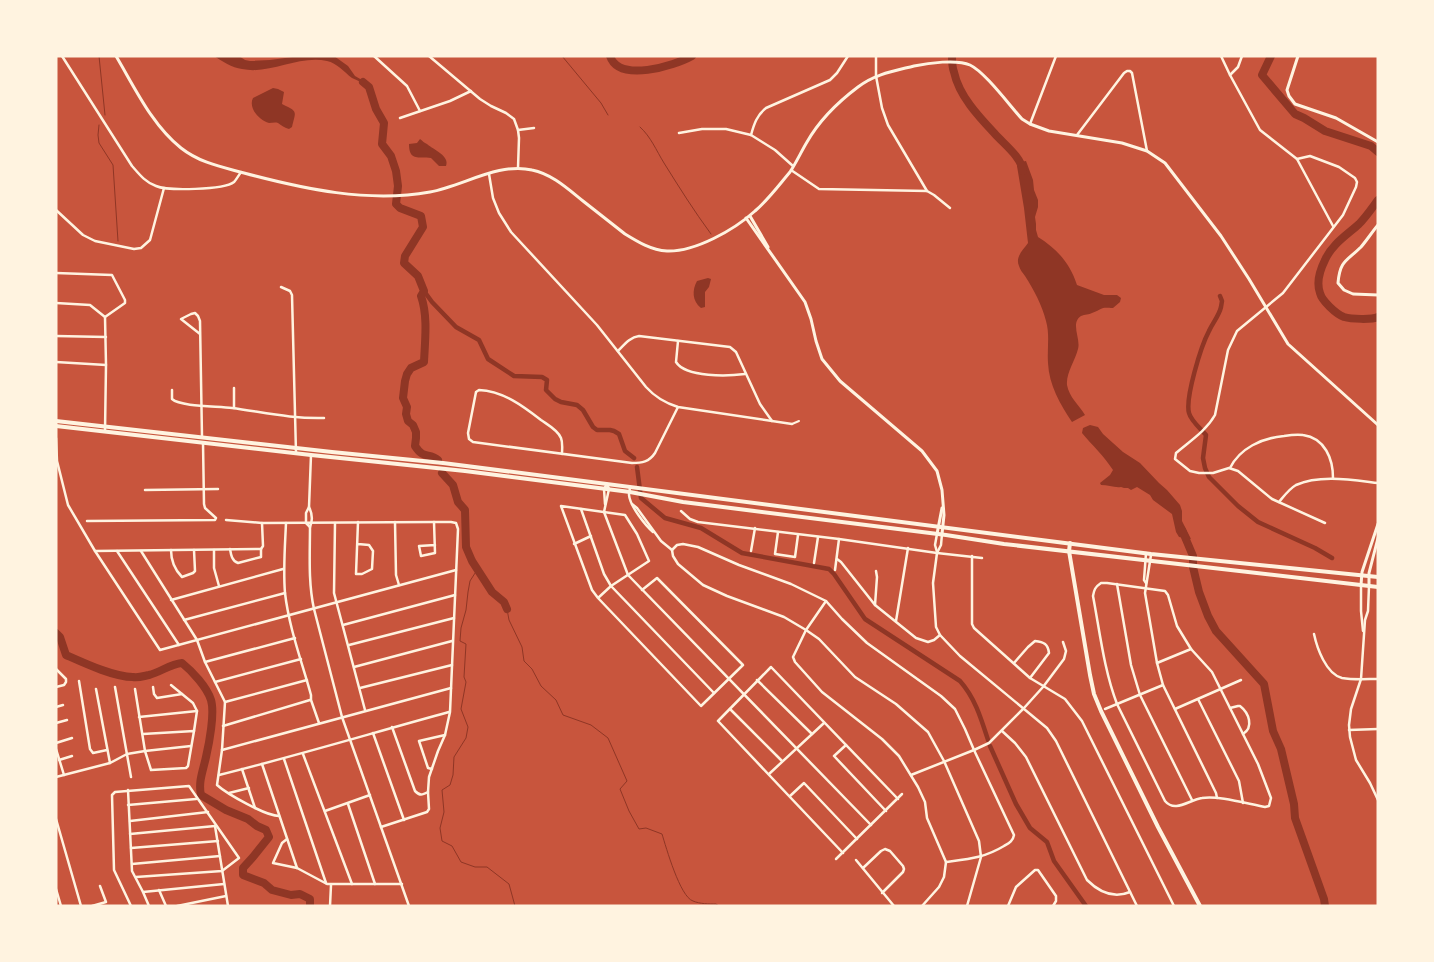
<svg xmlns="http://www.w3.org/2000/svg" width="1434" height="962" font-family="Lato,sans-serif">
  <style>
    .water { fill: #8f3625 }
    .lines { fill: none; stroke-linecap: round; stroke-linejoin: round }
    .stream { stroke: #8f3625; stroke-width: 1 }
    .canal { stroke: #8f3625; stroke-width: 4.5 }
    .river { stroke: #8f3625; stroke-width: 8 }
    .pedestrian { stroke: #fff3e0; stroke-width: 2 }
    .minor { stroke: #fff3e0; stroke-width: 2.5 }
    .tertiary { stroke: #fff3e0; stroke-width: 3 }
    .secondary { stroke: #fff3e0; stroke-width: 4 }
  </style>
  <rect width="100%" height="100%" fill="#c8553d"/>
  <g class="water">
    <path d="M214,56H239L245,60L250,61L270,60L300,56H334L348,66L355,76L362,80L369,87C364,83 358,81 352,78C344,72 337,63 327,61C298,55 270,75 242,69C232,68 222,61 214,56Z"/>
    <path d="M273,88L278,89L284,92L282,104C298,112 296,110 292,127L289,129C285,128 281,125 278,123C275,122 272,123 269,123C259,120 248,108 253,98Z"/>
    <path d="M420,139C423,141 424,143 427,144C434,150 450,156 446,166H439L431,158C419,156 409,162 409,144L417,143Z"/>
    <path d="M1026,161L1033,180L1034,190L1038,200V207L1035,217L1036,224V230L1038,237C1057,249 1070,263 1077,285L1104,295H1117L1121,298L1120,302L1113,308C1100,307 1104,308 1092,313C1089,315 1085,314 1081,316C1070,323 1081,339 1078,349C1075,361 1066,373 1067,385C1069,397 1079,405 1085,415L1072,422C1060,404 1049,385 1048,363C1047,348 1050,335 1046,321C1042,305 1034,290 1025,276C1023,273 1020,270 1019,266C1015,257 1023,250 1028,243L1024,208L1017,166L1021,162Z"/>
    <path d="M708,278L711,279L709,287L705,292V307L701,308C692,301 692,290 697,281Z"/>
    <path d="M1090,425L1098,427L1103,434L1123,452L1140,463L1159,483L1167,490L1180,505L1182,511V521L1191,539L1179,537L1176,532L1172,514L1153,500L1150,495L1137,487L1131,490L1128,488H1124L1121,487C1115,488 1108,485 1101,485L1100,483L1110,475L1113,470C1104,456 1092,445 1082,433L1083,428Z"/>
  </g>
  <g class="lines">
    <g class="stream">
      <polyline points="99,56 105,115"/>
      <polyline points="562,56 601,103 608,115"/>
      <polyline points="99,125 98,135 99,143 113,165 118,241"/>
      <path d="M640,127C651,137 656,150 664,163C679,187 694,211 711,234"/>
      <polyline points="477,570 470,581 468,592 466,610 461,628 460,641 466,644 464,677 466,682 461,709 468,727 466,738 454,757 453,775 450,785 442,790 444,812 440,828 442,841 452,846 461,862 475,867 487,867 509,884 515,906"/>
      <path d="M507,609L509,620L522,647L524,661L532,669L541,686L556,700L563,715L591,725L608,738L627,781L620,789L629,811L639,829L646,828L662,834C666,847 680,897 693,901C700,904 709,904 716,904L719,906"/>
    </g>
    <g class="canal">
      <polyline points="424,291 432,302 456,327 479,340 488,359 514,376 542,377 547,380 546,390 555,399 561,402 577,405 583,410 593,427 597,430 610,430 614,431 619,434 625,451 634,458"/>
      <path d="M1220,296L1222,301L1221,307C1219,316 1213,322 1209,331C1201,346 1185,398 1189,413C1191,421 1201,429 1206,435L1203,458L1205,468L1209,477L1238,506L1258,522L1315,548L1332,558"/>
      <path d="M637,467L641,498L665,518L701,528L742,553L829,569L834,574L865,619L960,681C975,698 981,718 988,740"/>
      <polyline points="990,746 1016,804 1030,828 1047,842 1054,861 1086,906"/>
    </g>
    <g class="river">
      <path d="M610,56C619,83 674,66 692,56"/>
      <path d="M952,56C952,61 952,67 954,72C959,96 979,117 995,134C1005,145 1021,157 1023,171"/>
      <polyline points="1271,56 1262,75 1295,114 1304,118 1325,131 1371,146 1378,152"/>
      <path d="M363,82L369,87L376,109L384,123L382,144L391,156L396,171L398,186L396,204L400,208L421,216L423,227L405,256L404,263L418,276L424,291L421,296C428,316 425,340 424,362L411,368L407,374L405,381L403,398L407,407L406,414L408,421L413,425L416,432V438L415,446C424,460 429,452 438,460"/>
      <path d="M1378,200C1372,208 1366,217 1359,224C1347,235 1332,244 1325,260C1320,270 1316,282 1320,293C1322,301 1336,314 1344,317C1351,319 1371,320 1378,317"/>
      <polyline points="442,473 453,485 458,502 465,510 466,547 472,561 492,592 504,602 507,609"/>
      <polyline points="1182,530 1193,556 1193,567 1199,592 1208,616 1216,631 1264,684 1273,731 1281,749 1294,804 1295,818 1324,899 1325,906"/>
      <path d="M56,633L60,637L66,655C84,663 114,677 133,677C138,678 144,676 149,675C161,672 170,664 182,663C192,671 207,687 211,700C215,713 209,744 206,757C203,771 198,782 201,795L226,810L248,819L257,826L266,830L269,837L253,857L243,868V875L264,883L272,890L291,895L300,894L310,899V906"/>
    </g>
    <polyline class="pedestrian" points="792,424 799,421"/>
    <g class="minor">
      <path d="M62,56L132,166C139,174 145,182 156,186C167,191 224,190 234,182C236,180 239,175 241,172"/>
      <polyline points="374,56 407,86 420,111"/>
      <polyline points="429,56 480,99 491,106 506,113 514,119 518,130 519,138 518,168"/>
      <polyline points="876,56 876,76 882,108 888,125 927,191"/>
      <polyline points="1221,56 1230,75 1260,130 1297,159 1333,226"/>
      <polyline points="1230,75 1238,67 1242,56"/>
      <polyline points="400,118 450,101 471,91"/>
      <polyline points="1030,124 1056,56"/>
      <polyline points="518,130 534,128"/>
      <polyline points="679,133 702,129 726,129 751,135 775,150 793,166"/>
      <path d="M751,135C754,124 757,115 766,108L830,80L837,73L848,56"/>
      <polyline points="1077,135 1124,73 1127,71 1130,71 1132,73 1147,151"/>
      <path d="M1297,159L1310,156L1339,167L1355,178L1357,182L1356,187L1343,215L1283,293L1237,331L1228,350L1215,415C1206,431 1190,441 1176,453L1175,459L1190,471L1199,473H1213L1229,468L1238,471L1272,499L1325,523"/>
      <polyline points="791,170 819,189 927,191 934,195 950,208"/>
      <path d="M489,174L493,198L499,213L511,232L597,325L646,387C655,397 665,403 678,407L792,424"/>
      <polyline points="56,210 83,235 95,241 134,249 141,248 150,240 164,188"/>
      <polyline points="56,273 112,275 125,300 125,303 105,317"/>
      <polyline points="281,287 290,291 292,295 296,453"/>
      <polyline points="56,303 90,305 105,317 106,365 105,431"/>
      <polyline points="200,334 181,319 191,314 195,313 198,316 200,321 202,437"/>
      <polyline points="56,336 106,337"/>
      <path d="M678,341L676,362C686,378 729,376 745,374"/>
      <path d="M618,351C624,345 630,337 639,336L730,347L736,352L760,404L772,421"/>
      <polyline points="56,362 106,365"/>
      <path d="M172,390V399C181,407 218,406 232,408C262,412 293,419 324,418"/>
      <polyline points="234,408 234,388"/>
      <polyline points="56,438 57,461 68,505 95,551 160,650 456,570"/>
      <path d="M562,454C562,449 563,443 561,438C558,430 548,425 541,420C523,406 503,391 479,390L476,392L468,433L469,439L473,442L632,463C642,463 649,462 655,453L678,407"/>
      <path d="M1230,468C1240,448 1262,438 1284,436C1290,435 1297,434 1303,435C1325,438 1333,459 1333,478"/>
      <polyline points="607,484 609,489 604,512 628,575 871,825"/>
      <path d="M630,487C630,489 629,492 629,495C630,506 645,525 653,532"/>
      <polyline points="145,490 218,489"/>
      <path d="M1279,502C1284,496 1289,489 1296,485C1320,474 1353,480 1378,483"/>
      <polyline points="605,504 604,489 607,484"/>
      <polyline points="632,504 637,508 661,541 672,550 673,556 678,564 703,585 727,596 784,617 806,630 819,639 855,677 896,704 928,732 944,761 979,841 981,857 967,906"/>
      <path d="M309,507C312,513 313,520 310,527C310,553 308,582 314,609L342,717L409,906"/>
      <polyline points="581,509 604,574 611,586 714,693"/>
      <polyline points="681,511 690,519 698,522 839,539 937,553 982,558"/>
      <polyline points="226,520 262,523 434,522 451,522 456,523 458,529 450,712 445,735 438,751 429,777 428,792 429,809 427,812 381,827"/>
      <polyline points="87,521 215,520 216,518 205,508 204,504 203,443"/>
      <polyline points="395,522 396,575 399,585"/>
      <polyline points="434,522 435,553 421,556 419,546 435,545"/>
      <path d="M286,523C285,546 283,570 285,593C289,628 302,662 311,695V700L319,723"/>
      <polyline points="335,523 334,593 365,710"/>
      <polyline points="310,527 306,523 306,513 309,507 311,455"/>
      <polyline points="778,532 775,554 795,557 798,535"/>
      <polyline points="937,534 935,545 937,552"/>
      <polyline points="942,534 941,545 937,553 933,583 936,627 940,635 960,656 1047,728 1056,741 1137,906"/>
      <polyline points="358,544 369,545 373,551 372,569 362,574 356,574 358,522"/>
      <polyline points="574,544 591,536"/>
      <path d="M230,549C231,555 232,561 238,563L261,557V549"/>
      <path d="M171,550C171,560 175,570 182,577L193,573L195,571L194,550"/>
      <polyline points="214,550 214,568 219,586"/>
      <path d="M672,550L677,545L683,544L698,547L739,565L791,584L826,601L842,619L867,643L941,696L955,709L965,729L974,750L1014,835C1013,841 1009,843 1004,846C984,858 969,859 946,862"/>
      <polyline points="95,551 261,549 263,546 262,523"/>
      <polyline points="117,551 179,645"/>
      <path d="M141,551L197,640L205,662L225,702L222,750L217,785C227,794 266,816 279,816"/>
      <polyline points="751,551 755,528"/>
      <polyline points="1151,555 1145,593 1157,663 1163,685 1216,793 1217,798"/>
      <polyline points="972,556 972,624 974,628 1030,678 1065,699 1082,721 1174,906"/>
      <polyline points="837,559 841,562 875,605 916,638 928,642 934,640 940,635"/>
      <polyline points="814,563 818,537"/>
      <polyline points="835,570 839,539"/>
      <path d="M1101,583H1107L1165,591L1168,595L1177,626L1191,649L1212,672L1258,764L1271,798L1269,806L1265,807C1248,804 1218,795 1202,798C1189,800 1175,813 1165,801L1117,704C1104,670 1100,633 1093,596C1094,590 1095,587 1101,583Z"/>
      <polyline points="1146,583 1144,580 1146,553"/>
      <polyline points="1117,584 1131,665 1140,695 1192,800"/>
      <polyline points="1361,585 1361,611 1363,631"/>
      <polyline points="1369,586 1368,611 1365,620 1361,679 1351,709 1349,725 1350,737 1356,760 1370,783 1378,800"/>
      <polyline points="598,598 611,586 649,561 637,534 625,515 561,506 592,590 598,598 701,706 743,665 657,578 642,590"/>
      <polyline points="171,600 283,569"/>
      <polyline points="826,601 806,630 793,657 795,662 822,692 882,739 899,756 918,787 925,802 927,818 946,862 944,877 939,887 922,906"/>
      <polyline points="875,605 877,577 876,571"/>
      <polyline points="184,620 285,593"/>
      <polyline points="896,621 908,548"/>
      <polyline points="343,625 455,595"/>
      <path d="M1314,634C1317,648 1326,674 1342,678C1353,680 1367,679 1378,679"/>
      <polyline points="349,645 454,618"/>
      <polyline points="205,662 295,638"/>
      <path d="M1014,663L1028,647L1035,641C1044,642 1048,644 1049,653L1030,678"/>
      <polyline points="1157,663 1191,649"/>
      <polyline points="354,667 452,641"/>
      <polyline points="56,669 66,679 66,682 64,685 56,687"/>
      <polyline points="757,680 812,734"/>
      <polyline points="79,681 90,749 93,753 107,750"/>
      <polyline points="215,682 301,659"/>
      <polyline points="171,685 193,703 197,711 194,731"/>
      <polyline points="115,687 131,777"/>
      <polyline points="153,687 154,694 157,698 182,694"/>
      <polyline points="360,688 452,665"/>
      <polyline points="96,689 110,763"/>
      <polyline points="135,689 145,751 151,770 186,768 188,766 194,731 143,734"/>
      <polyline points="1198,699 1239,781 1243,803"/>
      <polyline points="225,702 307,680"/>
      <polyline points="56,707 63,705"/>
      <path d="M1230,708L1238,706H1240C1249,713 1254,727 1243,734"/>
      <polyline points="730,709 782,761"/>
      <polyline points="1105,709 1163,685"/>
      <polyline points="1175,709 1241,680"/>
      <polyline points="139,717 197,711"/>
      <polyline points="56,723 67,720"/>
      <polyline points="223,726 310,700"/>
      <path d="M392,727L415,791C420,796 422,795 428,792"/>
      <polyline points="1349,730 1378,729"/>
      <path d="M1002,731L1015,743L1026,757L1087,880C1099,892 1113,899 1130,892"/>
      <polyline points="373,733 404,820"/>
      <polyline points="56,743 72,738"/>
      <polyline points="846,745 834,756 886,811"/>
      <polyline points="56,749 64,775"/>
      <polyline points="222,750 451,688"/>
      <polyline points="303,754 352,884"/>
      <polyline points="284,759 326,883"/>
      <polyline points="59,760 72,756"/>
      <polyline points="262,764 297,868"/>
      <polyline points="242,769 255,808"/>
      <polyline points="432,769 428,768 419,741 445,735"/>
      <polyline points="769,774 824,723"/>
      <path d="M219,775C296,756 372,733 449,712"/>
      <polyline points="911,775 974,750 989,743 1024,708 1043,687 1064,659 1066,651 1063,642"/>
      <polyline points="56,777 110,763 127,754 145,751 191,746"/>
      <polyline points="128,790 132,871 143,892 149,906"/>
      <polyline points="229,793 249,788"/>
      <polyline points="790,796 804,783 857,839"/>
      <polyline points="348,804 375,884"/>
      <polyline points="128,805 196,799"/>
      <polyline points="325,811 370,795"/>
      <polyline points="56,819 81,906"/>
      <polyline points="130,821 208,812"/>
      <polyline points="215,826 228,906"/>
      <polyline points="130,834 215,826"/>
      <polyline points="287,839 282,843 273,863 297,868 327,884 402,884"/>
      <polyline points="131,848 218,841"/>
      <polyline points="843,853 718,721 771,667 898,799"/>
      <polyline points="836,859 902,794"/>
      <polyline points="856,860 894,906"/>
      <polyline points="132,864 220,856"/>
      <polyline points="863,868 881,851 885,849 890,851 903,866 904,869 903,872 882,893"/>
      <polyline points="56,889 61,906"/>
      <polyline points="159,890 166,906"/>
      <polyline points="143,892 224,884"/>
      <polyline points="92,906 106,902 100,886"/>
      <polyline points="131,906 114,870 112,795 115,792 189,786 239,858 222,871 136,877"/>
      <polyline points="177,906 226,896"/>
      <polyline points="330,906 331,885"/>
      <polyline points="1008,906 1016,887 1035,870 1038,870 1056,896 1056,901 1053,906"/>
    </g>
    <g class="tertiary">
      <path d="M116,56C135,88 152,125 181,148C200,163 222,167 244,173C304,189 368,203 430,192C463,186 499,162 532,170C552,174 568,189 583,201C597,212 611,223 625,234C638,242 651,250 667,251C695,252 734,230 755,211C768,200 779,185 790,172C796,163 801,152 807,142C819,121 838,102 858,87C875,74 894,71 914,66C928,63 957,59 970,65C985,72 1010,106 1022,119L1030,124L1049,131L1122,143L1147,151L1165,163L1221,236L1249,279L1288,344L1378,425"/>
      <polyline points="1298,56 1287,90 1289,96 1295,104 1336,118 1378,142"/>
      <polyline points="750,216 768,247"/>
      <polyline points="746,218 805,302 811,319 816,341 822,359 840,381 922,451 937,471 942,490 944,515 942,534"/>
      <path d="M1378,225C1372,232 1367,240 1361,247C1347,261 1340,260 1338,283L1344,290L1353,294L1378,295"/>
      <polyline points="937,534 942,508"/>
      <polyline points="1361,585 1362,572 1378,524"/>
      <polyline points="1369,585 1369,573 1378,538"/>
    </g>
    <g class="secondary">
      <polyline points="56,421 332,452 443,463 1151,554 1378,577"/>
      <polyline points="56,426 311,455 465,471 630,492 683,502 946,535 1004,544 1378,587"/>
      <polyline points="1070,543 1069,551 1090,675 1094,694 1101,711 1158,827 1200,906"/>
    </g>
  </g>
  <rect width="1434" height="962" fill="none" stroke="#fff3e0" stroke-width="115"/>
</svg>
